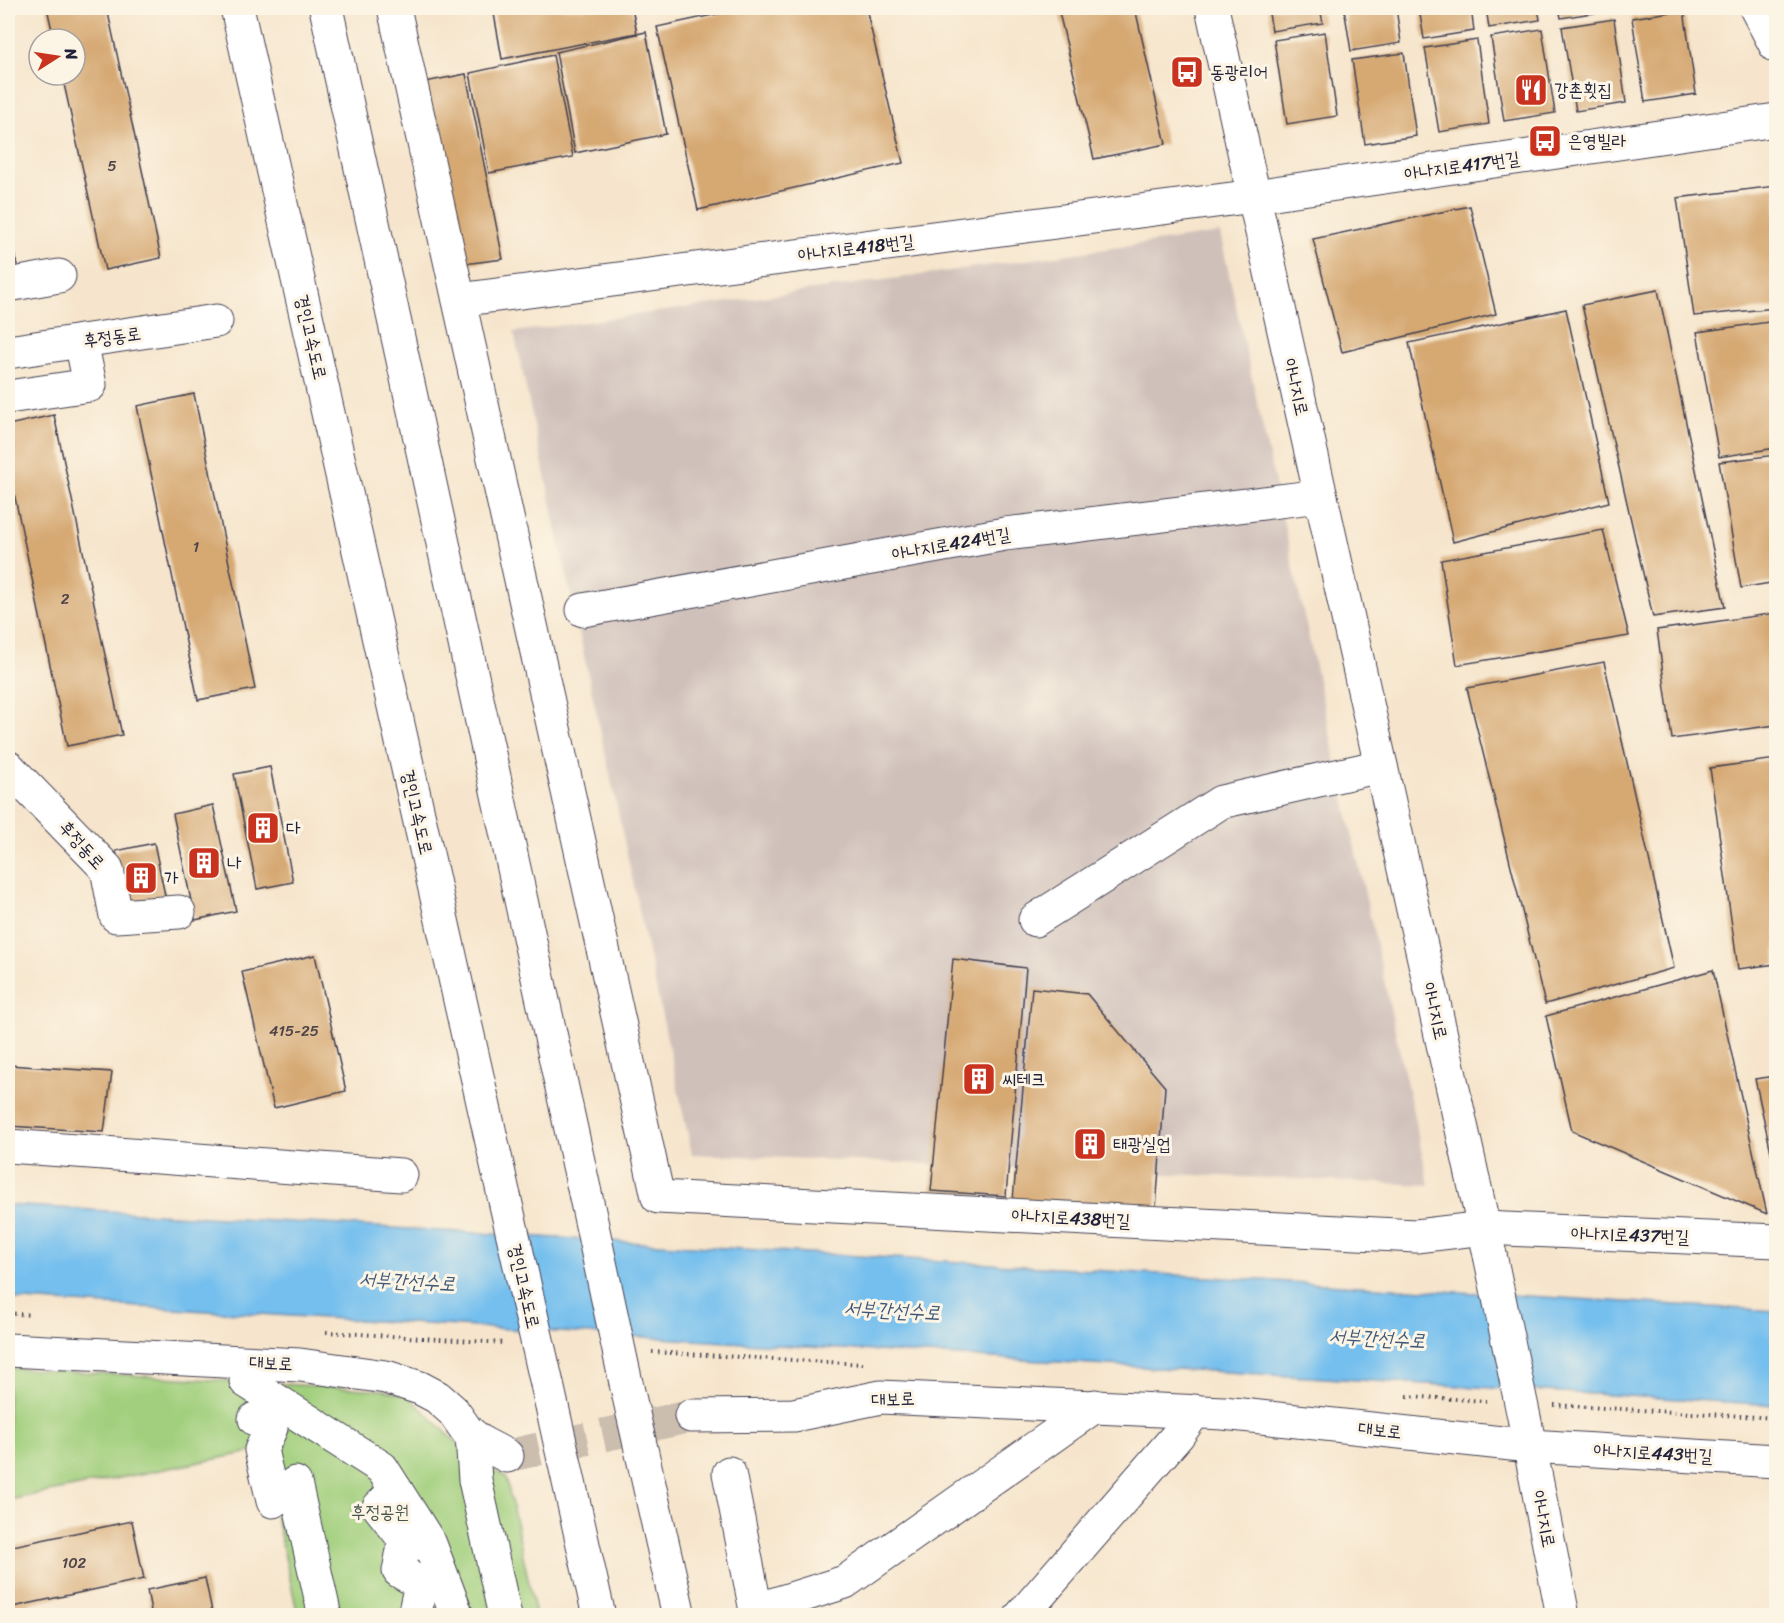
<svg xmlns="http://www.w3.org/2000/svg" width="1784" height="1623" font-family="Sriracha,'Poor Story',sans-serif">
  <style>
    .industrial { fill: #cfc0ba }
    .green { fill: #a1cf7d; stroke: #62785c; stroke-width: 1.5 }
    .water { fill: #75bfee; stroke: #4c7094; stroke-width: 1.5 }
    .building { fill: #d6a973 }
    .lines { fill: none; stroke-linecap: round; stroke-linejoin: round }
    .minor-tunnel { stroke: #ccbeaf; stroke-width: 33; stroke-dasharray: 33 16; stroke-linecap: butt }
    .minor-casing { stroke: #423f51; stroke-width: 35 }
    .major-casing { stroke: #423f51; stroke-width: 35 }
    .highway-casing { stroke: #423f51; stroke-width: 35 }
    .path { stroke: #423f51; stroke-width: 4; stroke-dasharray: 1.5 4.5; stroke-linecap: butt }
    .minor { stroke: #fff; stroke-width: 33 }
    .major { stroke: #fff; stroke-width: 33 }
    .highway { stroke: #fff; stroke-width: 33 }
    .major-bridge-casing { stroke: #423f51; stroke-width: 35; stroke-linecap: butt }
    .highway-bridge-casing { stroke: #423f51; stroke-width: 35; stroke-linecap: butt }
    .major-bridge { stroke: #fff; stroke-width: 33 }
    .highway-bridge { stroke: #fff; stroke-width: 33 }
    .labels { text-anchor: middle; stroke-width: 6; stroke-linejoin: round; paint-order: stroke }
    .number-label { font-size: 15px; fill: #4f4449 }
    .poi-label { font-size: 18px; fill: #22223b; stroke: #fcf5e5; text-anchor: start }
    .street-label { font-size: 18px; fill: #22223b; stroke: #fcf5e5 }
    .park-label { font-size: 18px; fill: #48564f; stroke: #fcf5e5 }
    .water-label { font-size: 20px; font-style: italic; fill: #3f597a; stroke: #fcf5e5 }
  </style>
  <rect width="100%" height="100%" fill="#fcf5e5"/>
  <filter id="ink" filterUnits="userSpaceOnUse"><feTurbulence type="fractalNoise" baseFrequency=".0167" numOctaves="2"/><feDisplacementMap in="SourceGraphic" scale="12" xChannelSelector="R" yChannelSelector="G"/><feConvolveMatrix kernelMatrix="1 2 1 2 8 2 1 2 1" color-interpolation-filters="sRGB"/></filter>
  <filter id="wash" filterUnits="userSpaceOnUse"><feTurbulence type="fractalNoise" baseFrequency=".008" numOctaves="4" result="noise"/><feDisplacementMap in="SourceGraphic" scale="24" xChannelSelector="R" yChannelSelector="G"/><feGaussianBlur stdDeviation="1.35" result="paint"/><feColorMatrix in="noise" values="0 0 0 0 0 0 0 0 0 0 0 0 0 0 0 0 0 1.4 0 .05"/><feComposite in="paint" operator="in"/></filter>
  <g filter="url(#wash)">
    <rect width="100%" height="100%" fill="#f6e5cc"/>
    <polygon class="industrial" points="1220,233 1429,1185 692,1154 514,332"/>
    <polygon class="green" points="8,1368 384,1390 408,1396 475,1460 506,1477 536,1615 298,1615 261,1450 8,1500"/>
    <polygon class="water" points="8,1205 1776,1311 1776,1405 8,1299"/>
    <g id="blocks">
      <g class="building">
        <polygon points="47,8 107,8 161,258 105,270 62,75 75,75 75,39 54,39"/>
        <polygon points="493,8 632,8 637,33 502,59"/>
        <polygon points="745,8 866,8 903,163 698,210 657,27"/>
        <polygon points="1058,8 1135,8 1166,144 1094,159"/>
        <polygon points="1268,8 1320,8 1323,23 1272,31"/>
        <polygon points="1344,8 1396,8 1401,43 1351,51"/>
        <polygon points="1419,8 1471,8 1474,31 1424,39"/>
        <polygon points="1486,8 1538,8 1540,20 1489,28"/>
        <polygon points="1559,8 1611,8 1611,10 1561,18"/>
        <polygon points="1684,10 1696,94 1645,102 1632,18"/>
        <polygon points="1614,19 1626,103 1576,111 1562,27"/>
        <polygon points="1542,29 1555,113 1504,121 1491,37"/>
        <polygon points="646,32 666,134 575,153 556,52"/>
        <polygon points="1325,32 1337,116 1287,124 1274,40"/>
        <polygon points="1477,40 1489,124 1439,132 1425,48"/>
        <polygon points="1404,53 1416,136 1365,144 1352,60"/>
        <polygon points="553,55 573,157 489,173 470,73"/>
        <polygon points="466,74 503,259 464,264 425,82"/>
        <polygon points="1776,186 1776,308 1694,316 1677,198"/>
        <polygon points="1470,206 1496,314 1342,352 1313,239"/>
        <polygon points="8,227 19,273 8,276"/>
        <polygon points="1658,290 1725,607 1653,617 1582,305"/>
        <polygon points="1566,309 1609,502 1453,542 1409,343"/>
        <polygon points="1776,321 1776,448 1719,457 1697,332"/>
        <polygon points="194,394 255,689 198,700 137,406"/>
        <polygon points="54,415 122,735 67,746 8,464 8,425"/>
        <polygon points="1776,455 1776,582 1741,588 1719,462"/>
        <polygon points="1603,530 1629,636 1457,665 1441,560"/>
        <polygon points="1776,613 1776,725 1672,739 1657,630"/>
        <polygon points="1604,662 1674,968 1545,1004 1467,688"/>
        <polygon points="1776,759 1776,964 1738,969 1710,768"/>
        <polygon points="270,767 293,882 257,889 234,774"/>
        <polygon points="213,805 236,911 195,920 173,814"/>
        <polygon points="154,843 167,905 129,913 116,851"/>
        <polygon points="315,955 346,1091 274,1108 242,972"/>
        <polygon points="953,959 1026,968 1006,1196 931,1191"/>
        <polygon points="1713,970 1767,1214 1572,1131 1546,1016"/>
        <polygon points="1032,988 1087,994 1165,1087 1156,1209 1013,1200"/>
        <polygon points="8,1065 112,1072 104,1132 8,1126"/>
        <polygon points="1776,1076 1776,1175 1755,1079"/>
        <polygon points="132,1521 144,1579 8,1608 8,1547"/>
        <polygon points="205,1578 213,1616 152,1616 147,1590"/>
      </g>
    </g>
  </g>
  <g filter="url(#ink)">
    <use href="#blocks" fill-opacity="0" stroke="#423f51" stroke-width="1.5"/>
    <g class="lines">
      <polyline class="minor-tunnel" points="507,1456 691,1416"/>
      <defs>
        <g id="minor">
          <polyline points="394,8 658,1197 1416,1236 1484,1228 1776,1241"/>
          <polyline points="1756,8 1776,46"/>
          <polyline points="8,285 59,276"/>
          <polyline points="459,300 1254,196 1776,120"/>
          <polyline points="8,352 216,321"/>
          <polyline points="8,397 90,385 81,341"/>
          <polyline points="583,610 1005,534 1321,496"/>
          <polyline points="8,767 107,869 116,916 179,912"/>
          <polyline points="1035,920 1221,802 1381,766"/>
          <polyline points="8,1146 401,1175"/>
          <polyline points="8,1350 300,1365 386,1377 420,1388 437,1397 453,1411 467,1431 482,1443 507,1456"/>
          <polyline points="246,1381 382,1468 430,1544 457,1616"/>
          <polyline points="691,1416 794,1415 881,1397 1223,1413 1530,1446 1776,1461"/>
          <polyline points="255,1419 271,1428 261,1450 273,1501 295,1483 325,1616"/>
          <polyline points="472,1436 475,1480 505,1616"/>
          <polyline points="729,1473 757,1616"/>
          <polyline points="396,1490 379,1507 405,1540 399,1571 421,1584 414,1616"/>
          <polyline points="756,1610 845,1582 1095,1406"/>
          <polyline points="1021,1616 1178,1435 1195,1411"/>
        </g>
        <g id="major">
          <polyline points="1212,8 1490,1255"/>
          <polyline points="1525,1422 1563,1616"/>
        </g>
        <g id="highway">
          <polyline points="237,8 504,1196"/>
          <polyline points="326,8 585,1193"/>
          <polyline points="626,1383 679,1616"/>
          <polyline points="547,1384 599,1616"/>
        </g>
      </defs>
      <use href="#minor" class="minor-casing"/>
      <use href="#major" class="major-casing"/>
      <use href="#highway" class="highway-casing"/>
      <g class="path">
        <polyline points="8,1313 31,1315"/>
        <polyline points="326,1332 504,1343"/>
        <polyline points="652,1352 863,1364"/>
        <polyline points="1407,1396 1486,1401"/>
        <polyline points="1554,1405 1776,1418"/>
      </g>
      <use href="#minor" class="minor"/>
      <use href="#major" class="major"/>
      <use href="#highway" class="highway"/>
      <defs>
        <polyline id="major-bridge" points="1490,1255 1525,1422"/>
        <g id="highway-bridge">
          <polyline points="585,1193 626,1383"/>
          <polyline points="504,1196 547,1384"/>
        </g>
      </defs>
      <use href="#major-bridge" class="major-bridge-casing"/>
      <use href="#highway-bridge" class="highway-bridge-casing"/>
      <use href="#major-bridge" class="major-bridge"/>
      <use href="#highway-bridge" class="highway-bridge"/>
    </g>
  </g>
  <defs>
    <symbol id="bus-square" viewBox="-11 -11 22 22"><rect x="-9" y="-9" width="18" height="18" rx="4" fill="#c8321e" stroke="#fcf5e5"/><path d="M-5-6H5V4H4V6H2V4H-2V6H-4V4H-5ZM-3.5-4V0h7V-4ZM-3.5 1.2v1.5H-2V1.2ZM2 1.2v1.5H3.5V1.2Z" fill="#fff"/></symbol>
    <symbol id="restaurant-square" viewBox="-11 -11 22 22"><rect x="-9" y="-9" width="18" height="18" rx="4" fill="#c8321e" stroke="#fcf5e5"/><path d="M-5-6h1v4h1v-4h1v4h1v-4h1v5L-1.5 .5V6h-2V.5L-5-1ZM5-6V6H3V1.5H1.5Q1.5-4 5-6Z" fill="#fff"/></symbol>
    <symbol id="building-square" viewBox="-11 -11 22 22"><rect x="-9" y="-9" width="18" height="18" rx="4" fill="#c8321e" stroke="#fcf5e5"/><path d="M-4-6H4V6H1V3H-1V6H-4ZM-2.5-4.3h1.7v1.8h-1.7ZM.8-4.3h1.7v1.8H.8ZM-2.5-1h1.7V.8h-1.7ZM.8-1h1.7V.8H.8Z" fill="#fff"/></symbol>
  </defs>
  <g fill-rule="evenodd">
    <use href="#bus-square" x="1168" y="53" width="38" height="38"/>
    <use href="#restaurant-square" x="1512" y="71" width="38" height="38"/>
    <use href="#bus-square" x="1526" y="122" width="38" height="38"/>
    <use href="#building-square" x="244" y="809" width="38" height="38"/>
    <use href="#building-square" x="185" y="844" width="38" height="38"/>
    <use href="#building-square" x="122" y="859" width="38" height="38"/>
    <use href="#building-square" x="960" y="1060" width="38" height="38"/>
    <use href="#building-square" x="1071" y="1125" width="38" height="38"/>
  </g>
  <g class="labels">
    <g class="number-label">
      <text x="112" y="171">5</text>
      <text x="196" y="552">1</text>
      <text x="65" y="604">2</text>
      <text x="294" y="1036">415-25</text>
      <text x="74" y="1568">102</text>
    </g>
    <g class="poi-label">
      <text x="1210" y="78">동광리어</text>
      <text x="1554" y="96">강촌횟집</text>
      <text x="1568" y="147">은영빌라</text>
      <text x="286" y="834">다</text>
      <text x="227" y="869">나</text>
      <text x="164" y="884">가</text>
      <text x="1002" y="1085">씨테크</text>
      <text x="1113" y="1150">태광실업</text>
    </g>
    <g class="street-label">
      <text transform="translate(1462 166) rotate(-8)" y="6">아나지로417번길</text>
      <text transform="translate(856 248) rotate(-7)" y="6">아나지로418번길</text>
      <text transform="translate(112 337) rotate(-8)" y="6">후정동로</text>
      <text transform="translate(311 337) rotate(77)" y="6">경인고속도로</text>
      <text transform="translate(1296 387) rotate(77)" y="6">아나지로</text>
      <text transform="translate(951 544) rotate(-10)" y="6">아나지로424번길</text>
      <text transform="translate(417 812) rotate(77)" y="6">경인고속도로</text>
      <text transform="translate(82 845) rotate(48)" y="6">후정동로</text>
      <text transform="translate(1435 1011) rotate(77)" y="6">아나지로</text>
      <text transform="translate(1071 1218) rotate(3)" y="6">아나지로438번길</text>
      <text transform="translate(1630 1235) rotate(2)" y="6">아나지로437번길</text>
      <text transform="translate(524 1286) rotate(77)" y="6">경인고속도로</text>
      <text transform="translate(271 1363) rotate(3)" y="6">대보로</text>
      <text transform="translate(893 1399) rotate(-2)" y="6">대보로</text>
      <text transform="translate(1380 1430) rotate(6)" y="6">대보로</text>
      <text transform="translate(1653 1453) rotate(3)" y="6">아나지로443번길</text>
      <text transform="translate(1544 1519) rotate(79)" y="6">아나지로</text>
    </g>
    <g class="park-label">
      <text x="380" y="1518">후정공원</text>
    </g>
    <g class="water-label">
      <text transform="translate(407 1281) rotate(3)" y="7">서부간선수로</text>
      <text transform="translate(892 1310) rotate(3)" y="7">서부간선수로</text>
      <text transform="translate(1377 1338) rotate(3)" y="7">서부간선수로</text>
    </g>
  </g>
  <rect width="1784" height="1623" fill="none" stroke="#fcf5e5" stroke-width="30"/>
  <g transform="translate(57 57) rotate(78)"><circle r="28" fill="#fcf5e5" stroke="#a5a1a1" stroke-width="1.5"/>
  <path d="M0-4.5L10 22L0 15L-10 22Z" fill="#c8321e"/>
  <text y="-9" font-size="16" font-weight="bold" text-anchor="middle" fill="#22223b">N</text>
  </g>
</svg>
